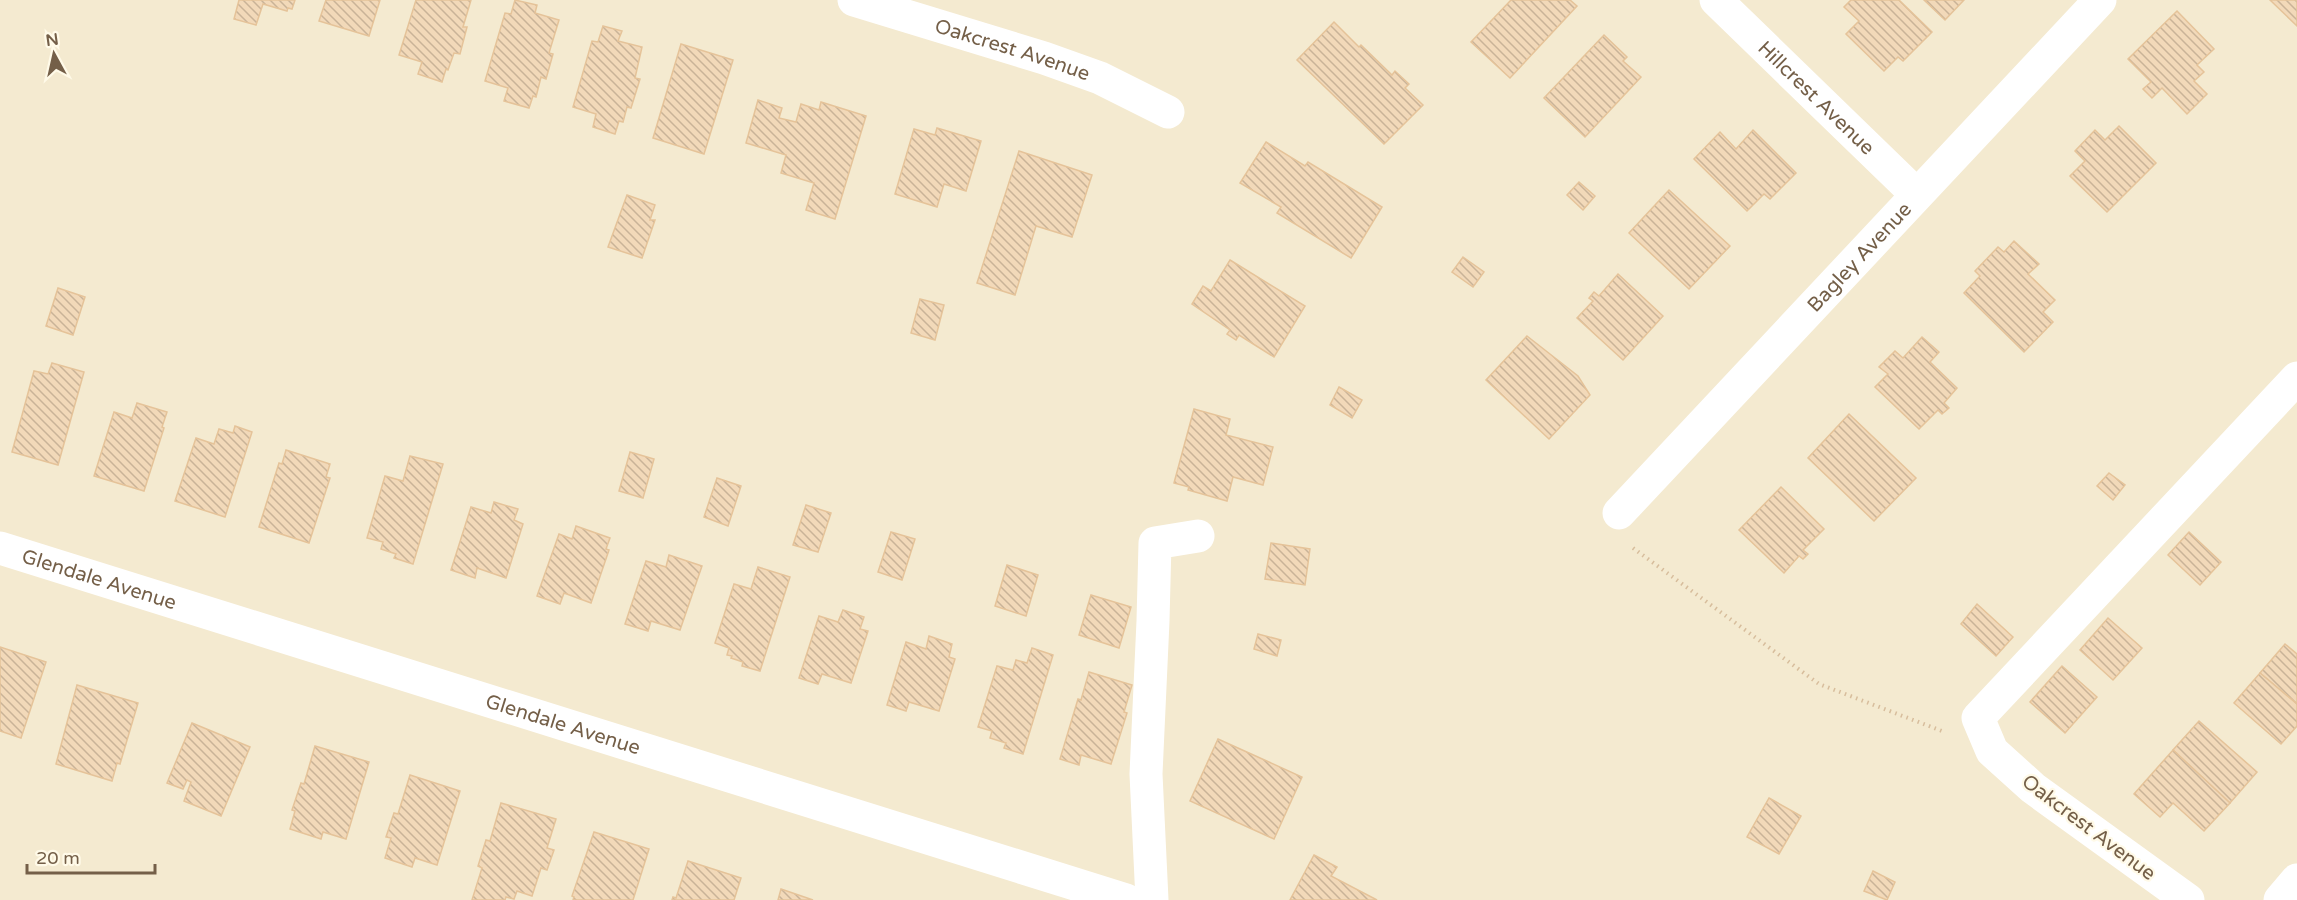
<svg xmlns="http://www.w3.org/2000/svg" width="2297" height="900" font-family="'Varela Round',sans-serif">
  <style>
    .residential { fill: #f4ead0 }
    .building { fill: url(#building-back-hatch); stroke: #e5c399; stroke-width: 1.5 }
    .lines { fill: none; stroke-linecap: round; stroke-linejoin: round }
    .path { stroke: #d7bd9c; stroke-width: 4; stroke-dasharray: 1.5 4.5; stroke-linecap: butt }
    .minor { stroke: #fff; stroke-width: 33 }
    .labels { text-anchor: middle; stroke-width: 4.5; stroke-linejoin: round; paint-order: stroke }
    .street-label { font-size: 20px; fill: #745f48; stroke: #fffae8 }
  </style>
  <defs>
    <pattern id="building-back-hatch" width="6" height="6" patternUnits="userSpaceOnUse" patternTransform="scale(1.5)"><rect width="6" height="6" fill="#f2d9b9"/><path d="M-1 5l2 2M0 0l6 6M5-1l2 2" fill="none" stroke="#c9b398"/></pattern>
  </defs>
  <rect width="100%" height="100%" fill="#fdf7e2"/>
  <rect class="residential" x="0" y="0" width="2297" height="900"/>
  <g class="building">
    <polygon points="239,0 295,0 292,9 288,8 287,11 263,4 256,25 234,19"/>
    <polygon points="326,0 380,0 369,36 319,21"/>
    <polygon points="416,0 471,0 463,27 467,27 460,54 454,53 448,70 446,69 442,82 418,74 422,62 399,55"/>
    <polygon points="515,0 537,5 535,13 559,20 549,53 553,54 546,79 541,77 536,97 533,96 529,108 504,101 508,88 485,81 505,13 511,14"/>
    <polygon points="1511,0 1570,0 1577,6 1510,78 1471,42"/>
    <polygon points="1851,0 1899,0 1932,32 1903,61 1898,57 1884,71 1846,34 1859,21 1844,7"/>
    <polygon points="1924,0 1964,0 1945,20"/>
    <polygon points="2270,0 2297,0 2297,26"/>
    <polygon points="2177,11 2214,49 2197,65 2204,72 2194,81 2207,94 2187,114 2162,88 2152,98 2143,89 2151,82 2128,59"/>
    <polygon points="1334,22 1359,47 1361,45 1392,75 1395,71 1409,84 1405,88 1423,105 1384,144 1297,60"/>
    <polygon points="603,26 622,31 618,41 642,47 635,78 640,79 631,108 627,107 623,122 619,121 615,134 593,127 596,114 573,107 592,41 598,42"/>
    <polygon points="1604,35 1627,57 1623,61 1641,77 1585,137 1544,98"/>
    <polygon points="681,44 733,60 704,154 653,138"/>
    <polygon points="758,100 782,108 779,118 796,122 801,104 819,110 821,102 866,116 835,219 806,210 814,183 781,173 786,155 746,143"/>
    <polygon points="2119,126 2156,163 2107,212 2070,176 2085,161 2075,151 2095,130 2105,140"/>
    <polygon points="937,128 981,141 966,191 944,184 937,207 895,194 914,129 935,135"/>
    <polygon points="1753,130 1796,173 1770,199 1764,194 1747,211 1694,159 1720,132 1736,149"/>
    <polygon points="1266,142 1305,166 1308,162 1382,207 1351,258 1277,213 1281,207 1240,183"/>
    <polygon points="1019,151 1092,175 1072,237 1036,226 1015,295 977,283"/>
    <polygon points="1579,182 1595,196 1583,210 1567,195"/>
    <polygon points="1669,190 1730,246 1689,289 1629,233"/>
    <polygon points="627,195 655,205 650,220 655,220 642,258 608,247"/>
    <polygon points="2014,241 2039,264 2028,274 2055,300 2043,312 2053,322 2024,352 1964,293 1980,276 1975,271 1998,247 2004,252"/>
    <polygon points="1463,257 1484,272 1473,287 1452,272"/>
    <polygon points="1230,260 1305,306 1274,357 1239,335 1236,340 1227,334 1230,330 1192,304 1203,286 1211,291"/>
    <polygon points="1618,274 1663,316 1623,360 1577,318 1593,301 1589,298 1594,292 1599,296"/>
    <polygon points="58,288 85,297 73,335 46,326"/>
    <polygon points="920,299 944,305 935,340 911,333"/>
    <polygon points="1527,336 1578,376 1590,395 1549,439 1486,380"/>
    <polygon points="1922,337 1939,352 1930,362 1957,388 1944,403 1949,408 1942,414 1938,410 1919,429 1875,387 1888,374 1879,367 1895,351 1903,358"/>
    <polygon points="52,363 84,372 58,465 12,452 34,371 48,374"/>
    <polygon points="1339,387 1362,400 1352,418 1330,405"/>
    <polygon points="137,403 167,412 162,427 164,428 144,491 94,476 114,412 132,418"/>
    <polygon points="1194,409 1230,419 1226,435 1273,447 1263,485 1233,477 1227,501 1188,490 1189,487 1174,483"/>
    <polygon points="1849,414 1916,478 1874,521 1808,458"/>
    <polygon points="235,426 252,432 225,517 175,501 196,438 214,444 219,429 233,433"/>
    <polygon points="286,450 330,464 326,477 330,478 309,543 259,527 279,463 282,464"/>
    <polygon points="630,452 654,459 643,498 619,491"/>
    <polygon points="410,456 443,464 413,564 394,558 396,554 381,549 383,542 367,538 385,476 403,481"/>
    <polygon points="2109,473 2125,485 2113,500 2097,486"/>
    <polygon points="717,478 741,486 728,526 704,517"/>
    <polygon points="1781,487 1824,529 1803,550 1808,554 1803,559 1799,556 1784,573 1739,530"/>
    <polygon points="494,502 518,509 514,520 523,524 506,578 477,568 475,578 451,570 471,507 491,513"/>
    <polygon points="806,505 831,513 818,552 793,545"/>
    <polygon points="576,526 610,538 606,549 609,550 591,603 564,593 560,604 537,596 559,534 572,539"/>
    <polygon points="891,532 915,539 902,580 878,572"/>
    <polygon points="2189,532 2221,562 2200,585 2168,555"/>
    <polygon points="1271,543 1310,549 1305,585 1265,579"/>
    <polygon points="669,555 702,566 680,630 651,621 648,631 625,624 646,561 666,567"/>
    <polygon points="1007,565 1038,575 1026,616 995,606"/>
    <polygon points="758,567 790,577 760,671 742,666 743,662 731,658 732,656 727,655 729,648 715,643 734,584 751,589"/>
    <polygon points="1091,595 1131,607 1119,648 1079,635"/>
    <polygon points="1977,604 2013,637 1996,656 1961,624"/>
    <polygon points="843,610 864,617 860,629 868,631 851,683 822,674 818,684 799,678 819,616 838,622"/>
    <polygon points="2108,618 2142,648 2113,680 2080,650"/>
    <polygon points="1258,634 1281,640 1277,656 1254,649"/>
    <polygon points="929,636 952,644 949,657 955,659 939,711 909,702 906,711 887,705 906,642 926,649"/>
    <polygon points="2285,644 2297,654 2297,704 2260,673"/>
    <polygon points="0,647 46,662 21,738 0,731"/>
    <polygon points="1032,648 1053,655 1023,754 1004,748 1006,743 990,738 992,731 978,727 997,666 1013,670 1016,660 1027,663"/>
    <polygon points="2062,666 2097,697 2065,733 2030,702"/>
    <polygon points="1089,672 1132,685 1124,712 1127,713 1111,764 1081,755 1079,765 1060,759 1078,699 1081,700"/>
    <polygon points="2260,673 2297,704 2297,726 2281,744 2234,703"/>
    <polygon points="77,685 138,703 120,764 117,763 112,781 56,764"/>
    <polygon points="2199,721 2257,772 2230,803 2173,750"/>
    <polygon points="192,723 250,747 221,816 184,801 191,782 187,780 183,789 167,783"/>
    <polygon points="1218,739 1302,777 1274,839 1190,801"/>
    <polygon points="315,746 369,762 346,839 323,832 321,839 290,829 295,811 292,810 301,783 304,784"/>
    <polygon points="2173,750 2230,803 2204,831 2173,803 2160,817 2134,794"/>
    <polygon points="410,775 460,791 437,865 415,858 412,867 385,858 391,838 386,837 394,813 398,814"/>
    <polygon points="1769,798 1801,816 1779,854 1747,837"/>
    <polygon points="501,803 556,819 547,848 554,850 547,870 541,868 532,896 517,891 514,899 506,897 505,900 472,900 482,868 478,866 486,840 490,841"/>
    <polygon points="594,832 649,849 633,900 573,900 574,897 572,896"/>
    <polygon points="1314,855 1337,867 1331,876 1377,900 1290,900"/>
    <polygon points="688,861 741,878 734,900 672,900 673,897 676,898"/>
    <polygon points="1873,871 1895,882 1887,900 1864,891"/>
    <polygon points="781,889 813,900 778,900"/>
  </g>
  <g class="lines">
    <polyline class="path" points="1633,548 1819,684 1942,731"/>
    <g class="minor">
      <path id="s1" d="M854,0L1044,58L1100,78L1168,112"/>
      <path id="s2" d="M1716,0L1916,194"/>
      <path id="s3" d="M1619,513L2100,0"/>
      <path id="s4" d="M0,548L1126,900"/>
      <polyline points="1152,900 1146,774 1153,621 1155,543 1198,536"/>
      <polyline points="2188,900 2033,788 1992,751 1978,718 2297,378"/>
      <polyline points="2280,900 2297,880"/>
    </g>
  </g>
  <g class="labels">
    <g class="street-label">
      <text dy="7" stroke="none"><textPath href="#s1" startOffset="166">Oakcrest Avenue</textPath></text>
      <text dy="7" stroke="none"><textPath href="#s2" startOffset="140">Hillcrest Avenue</textPath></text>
      <text dy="7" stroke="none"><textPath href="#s3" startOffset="351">Bagley Avenue</textPath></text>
      <text dy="7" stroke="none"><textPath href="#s4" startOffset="104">Glendale Avenue</textPath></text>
      <text dy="7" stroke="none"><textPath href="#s4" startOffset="590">Glendale Avenue</textPath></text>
      <text transform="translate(2089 827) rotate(37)" y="7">Oakcrest Avenue</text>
    </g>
  </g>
  <g transform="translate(54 54) rotate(352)" stroke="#fffae8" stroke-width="4.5" paint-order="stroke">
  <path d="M0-4.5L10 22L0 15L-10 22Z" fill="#745f48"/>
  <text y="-9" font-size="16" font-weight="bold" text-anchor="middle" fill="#745f48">N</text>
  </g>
  <path d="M27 864v9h128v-9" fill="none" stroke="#745f48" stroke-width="3"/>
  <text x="36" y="864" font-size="18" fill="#745f48" stroke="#fffae8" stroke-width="4.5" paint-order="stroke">20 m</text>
</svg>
